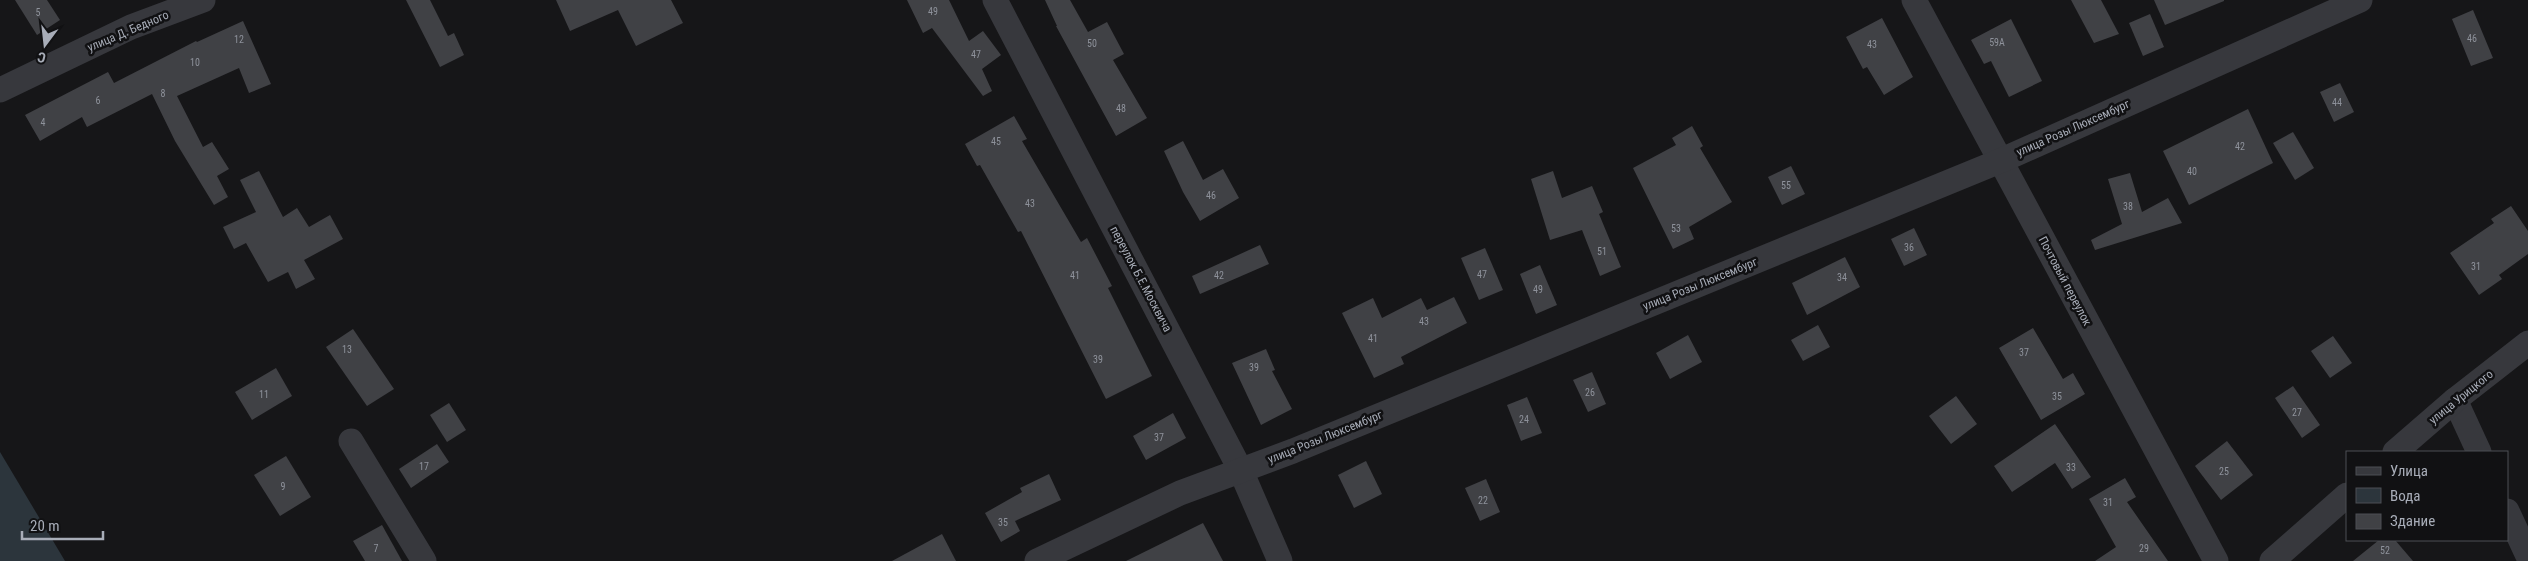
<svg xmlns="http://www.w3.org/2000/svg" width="2528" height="561" font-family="'Roboto Condensed',sans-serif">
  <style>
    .water { fill: #2c353c }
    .building { fill: #404145 }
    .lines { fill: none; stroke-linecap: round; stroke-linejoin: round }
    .minor { stroke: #37383d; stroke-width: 25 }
    .labels { text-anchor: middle; stroke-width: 5; stroke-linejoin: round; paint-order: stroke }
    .number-label { font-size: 10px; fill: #8e929b }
    .street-label { font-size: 12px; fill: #a8adb8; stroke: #111113 }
  </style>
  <rect width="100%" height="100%" fill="#161618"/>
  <polygon class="water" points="0,452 65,561 0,561"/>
  <g class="building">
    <polygon points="15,0 47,0 60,20 37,35"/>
    <polygon points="406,0 430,0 448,36 454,33 464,55 440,67"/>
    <polygon points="556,0 671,0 683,23 636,46 618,10 570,31"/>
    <polygon points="907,0 949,0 969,41 983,31 1001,55 982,69 992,91 983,96 932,28 923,33"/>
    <polygon points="1045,0 1070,0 1088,32 1107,22 1124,54 1113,60 1147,118 1116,136 1056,26 1057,26"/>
    <polygon points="2071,0 2101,0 2119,34 2094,43"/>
    <polygon points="2154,0 2224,0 2224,1 2165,25"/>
    <polygon points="2473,10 2493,58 2471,66 2452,19"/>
    <polygon points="2150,14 2164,47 2143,56 2129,23"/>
    <polygon points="1882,18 1913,77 1884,95 1867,67 1863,69 1846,37"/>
    <polygon points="2011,19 2042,81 2009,97 1991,61 1984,64 1971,40"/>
    <polygon points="243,21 271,84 249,93 239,68 177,96 203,147 212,142 229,169 217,176 228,197 214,205 175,141 152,94 87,127 82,117 40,141 25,115 108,72 114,83 196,41 197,42"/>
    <polygon points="2340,83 2354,112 2334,122 2320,92"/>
    <polygon points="2248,109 2273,163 2189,205 2163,151"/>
    <polygon points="1014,116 1027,139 1022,141 1081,242 1087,238 1112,286 1108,288 1152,376 1106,399 1021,231 1018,232 980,165 977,166 965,144"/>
    <polygon points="1692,126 1703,146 1700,148 1732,202 1689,227 1694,239 1673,249 1633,168 1676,145 1672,138"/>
    <polygon points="2293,132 2314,168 2295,180 2273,143"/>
    <polygon points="1183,141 1203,180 1223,169 1239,198 1200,221 1183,192 1164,151"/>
    <polygon points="1791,166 1805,194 1782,205 1768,177"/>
    <polygon points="259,171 283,217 297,208 309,227 330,215 343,239 304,260 315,279 296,289 288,272 268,282 246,243 234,249 223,227 256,212 240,180"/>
    <polygon points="1553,171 1562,198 1592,186 1603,212 1599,214 1621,267 1600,276 1582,230 1550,240 1531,179"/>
    <polygon points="2130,173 2142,212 2168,198 2182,223 2095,250 2091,240 2122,224 2108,179"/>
    <polygon points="2511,206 2528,231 2528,254 2499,275 2502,279 2479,295 2450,253 2494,223 2491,219"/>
    <polygon points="1914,228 1927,255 1904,266 1891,239"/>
    <polygon points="1260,245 1269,264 1200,294 1192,276"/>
    <polygon points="1485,248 1503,290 1479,300 1461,258"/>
    <polygon points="1845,257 1860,287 1807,315 1792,283"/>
    <polygon points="1540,265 1557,305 1536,314 1520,274"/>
    <polygon points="1454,297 1467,323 1401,357 1404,364 1374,378 1342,313 1373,298 1382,318 1421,298 1427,310"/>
    <polygon points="1818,325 1830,347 1803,361 1791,340"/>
    <polygon points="2033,328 2063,379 2073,373 2085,394 2041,420 1999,348"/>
    <polygon points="353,329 394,389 367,406 326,347"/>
    <polygon points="1688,335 1702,362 1670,379 1656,353"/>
    <polygon points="2333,336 2352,363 2330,378 2311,351"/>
    <polygon points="1266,349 1275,370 1272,371 1292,409 1261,425 1232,363"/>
    <polygon points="276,368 292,396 252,420 235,392"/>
    <polygon points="1592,372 1606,404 1588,412 1573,380"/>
    <polygon points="2293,386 2320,425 2302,438 2275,398"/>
    <polygon points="1956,396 1977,424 1951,444 1929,416"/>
    <polygon points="1527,397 1542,433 1521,441 1507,405"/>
    <polygon points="449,403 466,430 447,442 430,415"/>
    <polygon points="1173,413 1186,438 1146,460 1133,436"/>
    <polygon points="2055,424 2091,477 2072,489 2055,463 2012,492 1994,466"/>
    <polygon points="2227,441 2253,475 2221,500 2195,466"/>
    <polygon points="437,444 449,462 411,488 399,469"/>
    <polygon points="286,456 311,497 280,516 254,475"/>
    <polygon points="1366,461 1382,494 1354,508 1338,475"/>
    <polygon points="1049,474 1061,500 1015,521 1020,531 1001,542 985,513 1022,492 1020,488"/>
    <polygon points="2125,478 2136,497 2127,502 2168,561 2095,561 2116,547 2089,499"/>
    <polygon points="1486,479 1500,512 1480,521 1465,488"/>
    <polygon points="1203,523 1223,561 1126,561"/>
    <polygon points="382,525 402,561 365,561 353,541"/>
    <polygon points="942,534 956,561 892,561"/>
    <polygon points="2379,540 2395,540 2413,561 2353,561"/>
  </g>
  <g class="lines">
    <g class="minor">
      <polyline points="995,0 1241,471 1280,561"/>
      <polyline points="1914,0 2216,561"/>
      <polyline points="0,90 131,27 203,0"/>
      <polyline points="2455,400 2479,452"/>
      <polyline points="351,441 424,561"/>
      <polyline points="2395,452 2455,400 2528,343"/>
      <polyline points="2507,511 2528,556"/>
      <polyline points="1037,561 1180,493 1293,451 2000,161 2360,0"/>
      <polyline points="2272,561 2347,495"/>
    </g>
  </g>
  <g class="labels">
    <g class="number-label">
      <text x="933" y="15">49</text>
      <text x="38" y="16">5</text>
      <text x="2472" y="42">46</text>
      <text x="239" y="43">12</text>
      <text x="1997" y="46">59А</text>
      <text x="1092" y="47">50</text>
      <text x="1872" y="48">43</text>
      <text x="976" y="58">47</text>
      <text x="195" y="66">10</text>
      <text x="163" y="97">8</text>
      <text x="98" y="104">6</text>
      <text x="2337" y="106">44</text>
      <text x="1121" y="112">48</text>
      <text x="43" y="126">4</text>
      <text x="996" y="145">45</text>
      <text x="2240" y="150">42</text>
      <text x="2192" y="175">40</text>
      <text x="1786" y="189">55</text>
      <text x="1211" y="199">46</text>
      <text x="1030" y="207">43</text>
      <text x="2128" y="210">38</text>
      <text x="1676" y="232">53</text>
      <text x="1909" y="251">36</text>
      <text x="1602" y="255">51</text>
      <text x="2476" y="270">31</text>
      <text x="1482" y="278">47</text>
      <text x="1075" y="279">41</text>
      <text x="1219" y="279">42</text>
      <text x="1842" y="281">34</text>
      <text x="1538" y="293">49</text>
      <text x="1424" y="325">43</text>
      <text x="1373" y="342">41</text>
      <text x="347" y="353">13</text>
      <text x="2024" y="356">37</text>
      <text x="1098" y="363">39</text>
      <text x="1254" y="371">39</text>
      <text x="1590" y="396">26</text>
      <text x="264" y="398">11</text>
      <text x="2057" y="400">35</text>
      <text x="2297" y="416">27</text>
      <text x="1524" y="423">24</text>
      <text x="1159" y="441">37</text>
      <text x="424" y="470">17</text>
      <text x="2071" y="471">33</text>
      <text x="2224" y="475">25</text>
      <text x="283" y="490">9</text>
      <text x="1483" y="504">22</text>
      <text x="2108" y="506">31</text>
      <text x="1003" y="526">35</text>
      <text x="376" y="552">7</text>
      <text x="2144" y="552">29</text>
      <text x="2385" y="554">52</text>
    </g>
    <g class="street-label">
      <text transform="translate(128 31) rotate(-23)" y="4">улица Д. Бедного</text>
      <text transform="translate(2073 128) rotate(-24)" y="4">улица Розы Люксембург</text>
      <text transform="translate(1141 279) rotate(62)" y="4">переулок Б.Е.Москвича</text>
      <text transform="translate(2065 281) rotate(62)" y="4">Почтовый переулок</text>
      <text transform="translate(1700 284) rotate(-22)" y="4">улица Розы Люксембург</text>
      <text transform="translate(2461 397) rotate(-39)" y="4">улица Урицкого</text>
      <text transform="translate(1325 437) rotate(-22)" y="4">улица Розы Люксембург</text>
    </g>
  </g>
  <rect x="2346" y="451" width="162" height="90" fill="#111113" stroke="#4d4f55"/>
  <rect x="2356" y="467" width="25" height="8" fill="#37383d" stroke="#4d4f55"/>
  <text x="2390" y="476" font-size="15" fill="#a8adb8">Улица</text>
  <rect x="2356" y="488" width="25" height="15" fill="#2c353c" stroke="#4d4f55"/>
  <text x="2390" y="501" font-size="15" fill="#a8adb8">Вода</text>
  <rect x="2356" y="514" width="25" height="15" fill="#404145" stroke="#4d4f55"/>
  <text x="2390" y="526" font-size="15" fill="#a8adb8">Здание</text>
  <g transform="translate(45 45) rotate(195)" stroke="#111113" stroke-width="4" paint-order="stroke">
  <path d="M0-4L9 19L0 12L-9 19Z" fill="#a8adb8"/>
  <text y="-8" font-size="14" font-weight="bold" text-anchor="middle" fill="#a8adb8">С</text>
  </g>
  <path d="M22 531v8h81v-8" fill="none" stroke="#a8adb8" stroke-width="2.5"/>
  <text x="30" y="531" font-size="15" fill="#a8adb8" stroke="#111113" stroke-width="4" paint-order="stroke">20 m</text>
</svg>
